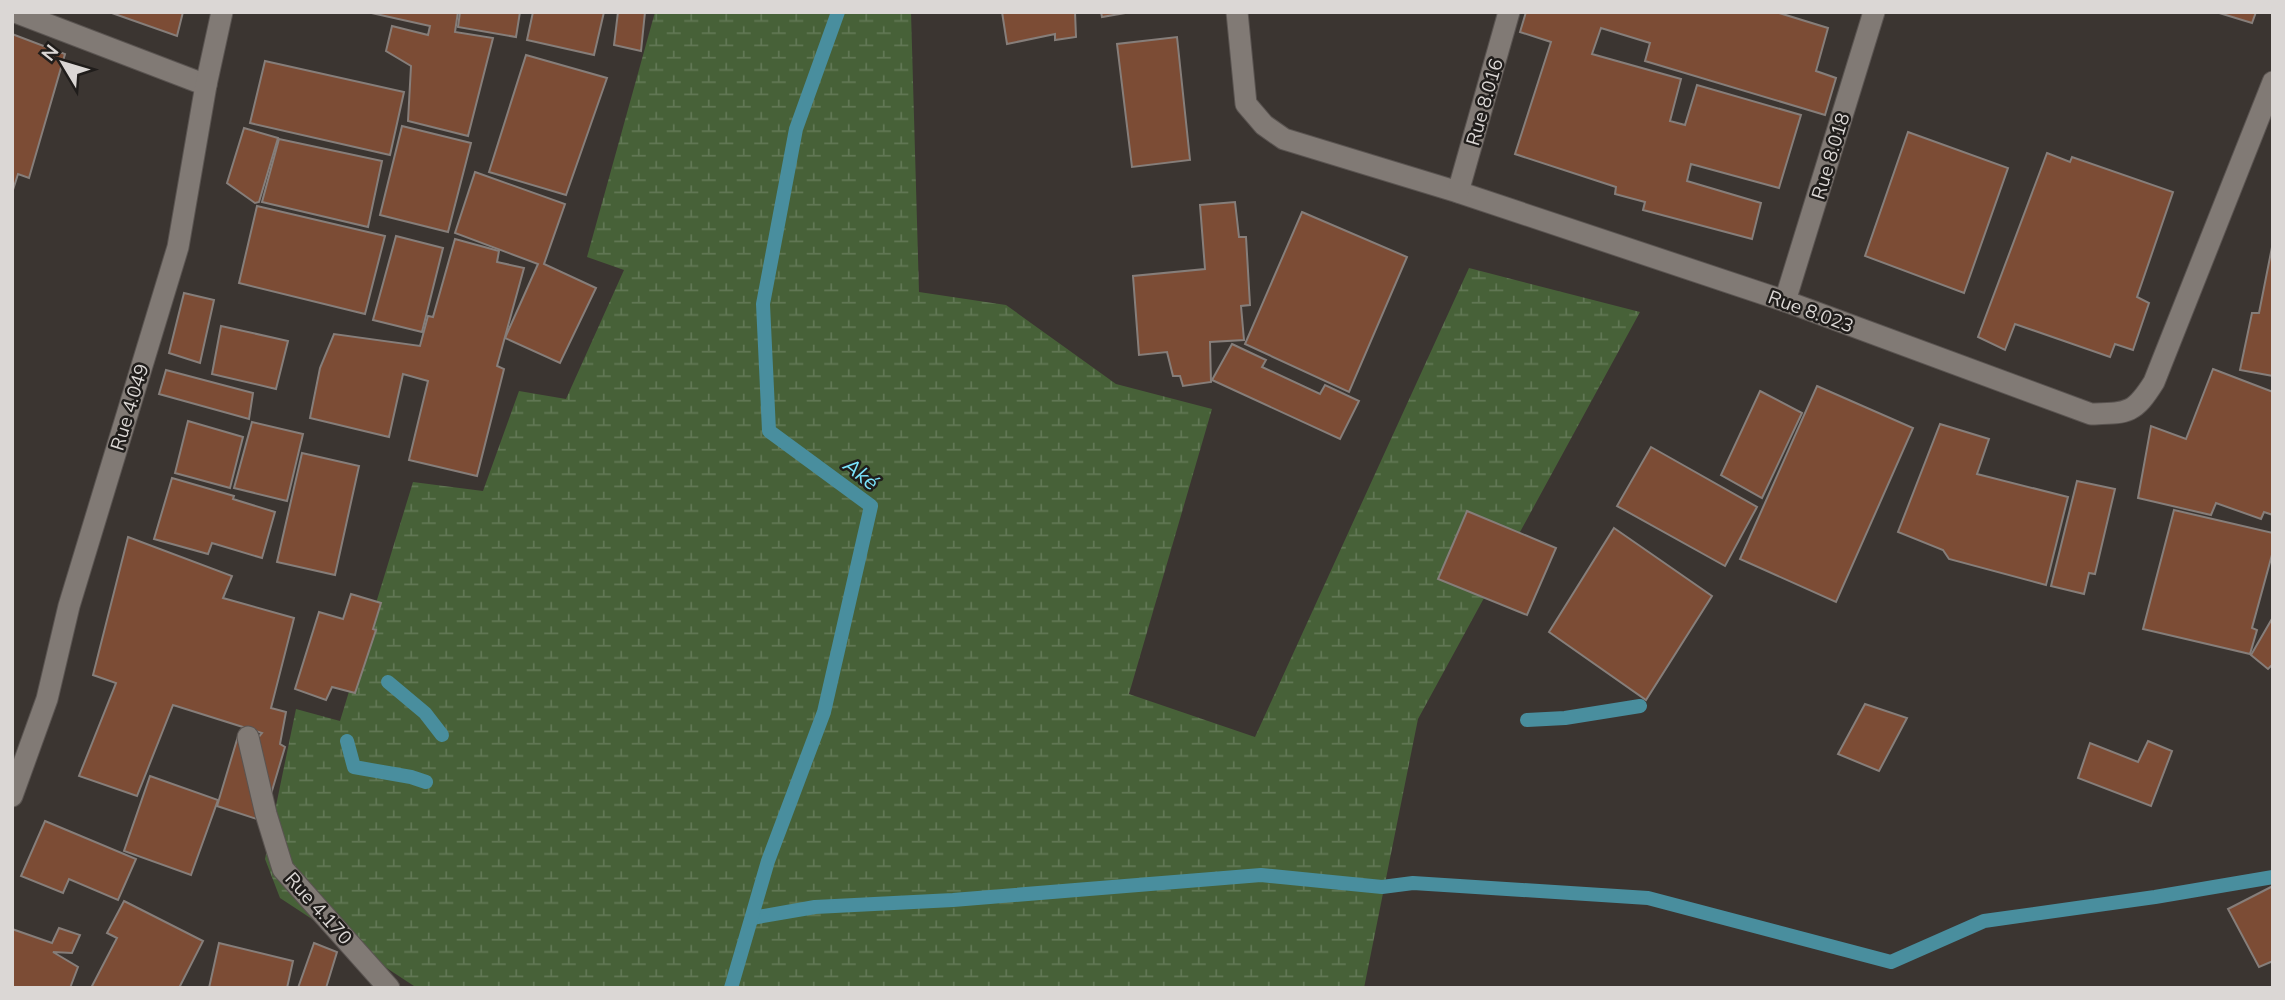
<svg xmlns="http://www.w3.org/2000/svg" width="2285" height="1000" font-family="Mulish,sans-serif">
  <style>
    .wetland { fill: url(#wetland-marsh) }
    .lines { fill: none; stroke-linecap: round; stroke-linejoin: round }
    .stream { stroke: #498e9e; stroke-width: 14 }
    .building { fill: #7c4c35; stroke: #867e7a; stroke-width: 2 }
    .minor-casing { stroke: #5a5451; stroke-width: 23 }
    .minor { stroke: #817a75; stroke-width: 21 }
    .labels { text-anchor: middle; stroke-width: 5; stroke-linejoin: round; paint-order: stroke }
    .street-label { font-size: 19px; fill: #dbd7d5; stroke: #201d1b }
    .water-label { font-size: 21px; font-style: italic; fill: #7ce5fe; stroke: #201d1b }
  </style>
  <defs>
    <pattern id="wetland-marsh" width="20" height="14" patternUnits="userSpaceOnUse" patternTransform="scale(1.75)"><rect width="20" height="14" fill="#476138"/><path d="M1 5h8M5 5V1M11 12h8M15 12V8" fill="none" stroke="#617754"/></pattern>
  </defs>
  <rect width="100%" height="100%" fill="#3b3531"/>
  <polygon class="wetland" points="655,12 911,12 919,292 1006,305 1116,384 1212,409 1129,694 1255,737 1469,268 1640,312 1418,719 1364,988 417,988 280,898 265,859 296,709 340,721 413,482 483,491 519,391 566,399 624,270 587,257"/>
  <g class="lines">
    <g class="stream">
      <polyline points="388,682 425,713 442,735"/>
      <polyline points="1527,720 1565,718 1640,706"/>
      <polyline points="347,741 354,767 411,777 426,782"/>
      <polyline points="752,918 815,907 953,900 1261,875 1382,887 1413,883 1648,898 1891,962 1984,921 2155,897 2273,877"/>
      <polyline points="731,988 768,861 824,712 871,506 769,431 763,304 796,129 838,12"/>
    </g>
  </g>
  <g class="building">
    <polygon points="109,12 183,12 177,36"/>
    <polygon points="367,12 458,12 455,32 493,38 468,136 408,121 411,66 386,51 392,26 428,35 430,26"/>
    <polygon points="460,12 520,12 516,37 458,27"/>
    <polygon points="533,12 604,12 594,55 527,40"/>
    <polygon points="618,12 645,12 641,51 614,45"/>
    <polygon points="1002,12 1075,12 1076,37 1055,40 1055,34 1007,44"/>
    <polygon points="1101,12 1131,12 1102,17"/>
    <polygon points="1526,12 1776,12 1828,28 1816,71 1836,78 1825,115 1645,61 1650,43 1601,28 1592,54 1681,79 1670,121 1685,125 1697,85 1801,115 1779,188 1691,164 1687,181 1761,203 1752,239 1643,210 1645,202 1615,194 1616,187 1515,154 1551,42 1520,32"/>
    <polygon points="2216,12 2256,12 2252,23"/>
    <polygon points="12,34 65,54 29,178 18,174 12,193"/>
    <polygon points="1177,37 1190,160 1132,167 1117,44"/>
    <polygon points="526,55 607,78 566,195 489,172"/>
    <polygon points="265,61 404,92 390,155 250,123"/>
    <polygon points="402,126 471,143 448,232 380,215"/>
    <polygon points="244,128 278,138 259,202 255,203 227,183"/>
    <polygon points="1908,132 2008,168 1964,293 1865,256"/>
    <polygon points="279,139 382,161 368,227 262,202"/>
    <polygon points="2047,153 2070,162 2072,157 2173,192 2137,297 2149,303 2133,350 2115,344 2110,357 2015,324 2005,350 1978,337"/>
    <polygon points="475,172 565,204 544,264 596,288 560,363 505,338 538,264 455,233"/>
    <polygon points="1235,202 1239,237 1246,237 1250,305 1241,306 1244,340 1210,342 1211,382 1183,386 1180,376 1173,376 1167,352 1139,355 1133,276 1205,269 1200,205"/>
    <polygon points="257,206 385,236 365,314 239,283"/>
    <polygon points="1302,212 1407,257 1349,392 1245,344"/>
    <polygon points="396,236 443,248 422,332 373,320"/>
    <polygon points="455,239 499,251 497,262 524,268 497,366 504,369 477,476 409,460 428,381 403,374 389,437 310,418 320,368 334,334 420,346 428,316 433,317"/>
    <polygon points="2273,242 2273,376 2240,370 2252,313 2259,313"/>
    <polygon points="184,293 214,300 200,363 169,353"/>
    <polygon points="221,326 288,341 276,389 212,374"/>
    <polygon points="1232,344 1266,360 1262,367 1320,394 1325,385 1359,401 1340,439 1212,380"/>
    <polygon points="2213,369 2273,392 2273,515 2264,512 2261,519 2216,503 2211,515 2138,498 2151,426 2186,439"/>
    <polygon points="166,370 253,393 249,419 159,394"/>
    <polygon points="1817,386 1913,428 1836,602 1740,559"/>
    <polygon points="1760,391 1802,413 1762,498 1721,475"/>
    <polygon points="188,421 243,437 230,488 175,473"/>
    <polygon points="252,422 303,434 287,501 234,488"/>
    <polygon points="1940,424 1989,439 1977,474 2068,497 2046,585 1949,559 1943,550 1898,532"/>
    <polygon points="1651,447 1757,507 1725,566 1617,506"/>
    <polygon points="302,453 359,466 335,575 277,562"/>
    <polygon points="172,478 234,496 233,499 275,512 262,558 212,543 208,554 154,539"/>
    <polygon points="2077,481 2115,489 2095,574 2089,573 2084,594 2051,586"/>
    <polygon points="2174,510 2273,533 2273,551 2252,628 2257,630 2250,654 2143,629"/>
    <polygon points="1467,511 1556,548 1527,615 1438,579"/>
    <polygon points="1614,528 1712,596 1646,700 1549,632"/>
    <polygon points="128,537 232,576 223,598 294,618 271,708 286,712 280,744 285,747 263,821 217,806 239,733 257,739 262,733 173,705 137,796 79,776 116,683 93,675"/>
    <polygon points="351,594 381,603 373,629 376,630 355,693 332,687 326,700 295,689 319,612 343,619"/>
    <polygon points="2273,617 2273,664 2268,669 2251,655"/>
    <polygon points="1865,704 1907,718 1879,771 1838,754"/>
    <polygon points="2148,741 2172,751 2151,806 2078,778 2090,743 2138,762"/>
    <polygon points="150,776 218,800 191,875 124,851"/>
    <polygon points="45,821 136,859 118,900 69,879 63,893 21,876"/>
    <polygon points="2273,886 2273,961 2259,967 2228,909"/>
    <polygon points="124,901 203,941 179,988 91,988 117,938 107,933"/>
    <polygon points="59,928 80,935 72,953 53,952 78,967 70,988 12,987 12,929 52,943"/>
    <polygon points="219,943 293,961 287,988 209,988"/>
    <polygon points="314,943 337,952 326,988 298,988"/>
  </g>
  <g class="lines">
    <defs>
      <g id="minor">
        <polyline points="15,12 206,85"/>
        <path d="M1237,12L1246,104L1264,125L1284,139L1458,192L1785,301L2091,414C2128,413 2134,414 2154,382L2273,82"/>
        <polyline points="1458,192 1509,12"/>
        <polyline points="1785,301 1874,12"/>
        <polyline points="248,737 266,814 283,869 389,988"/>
        <polyline points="12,796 47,699 69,606 178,247 206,85 222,12"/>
      </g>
    </defs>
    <use href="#minor" class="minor-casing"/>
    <use href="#minor" class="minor"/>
  </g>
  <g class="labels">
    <g class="street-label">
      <text transform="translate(1484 102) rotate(-74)" y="7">Rue 8.016</text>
      <text transform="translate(1830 156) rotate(-73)" y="7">Rue 8.018</text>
      <text transform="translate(1811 311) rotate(20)" y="7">Rue 8.023</text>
      <text transform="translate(129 407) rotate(-73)" y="7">Rue 4.049</text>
      <text transform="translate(319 908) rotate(48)" y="7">Rue 4.170</text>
    </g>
    <g class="water-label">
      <text transform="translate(861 474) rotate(39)" y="7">Aké</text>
    </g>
  </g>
  <rect width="2285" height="1000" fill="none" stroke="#dbd7d5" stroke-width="28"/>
  <g transform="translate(63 63) rotate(308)" stroke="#201d1b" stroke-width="5" paint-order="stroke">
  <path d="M0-5L12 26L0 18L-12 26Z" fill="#dbd7d5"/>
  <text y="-10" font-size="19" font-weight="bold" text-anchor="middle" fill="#dbd7d5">N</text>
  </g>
</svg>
